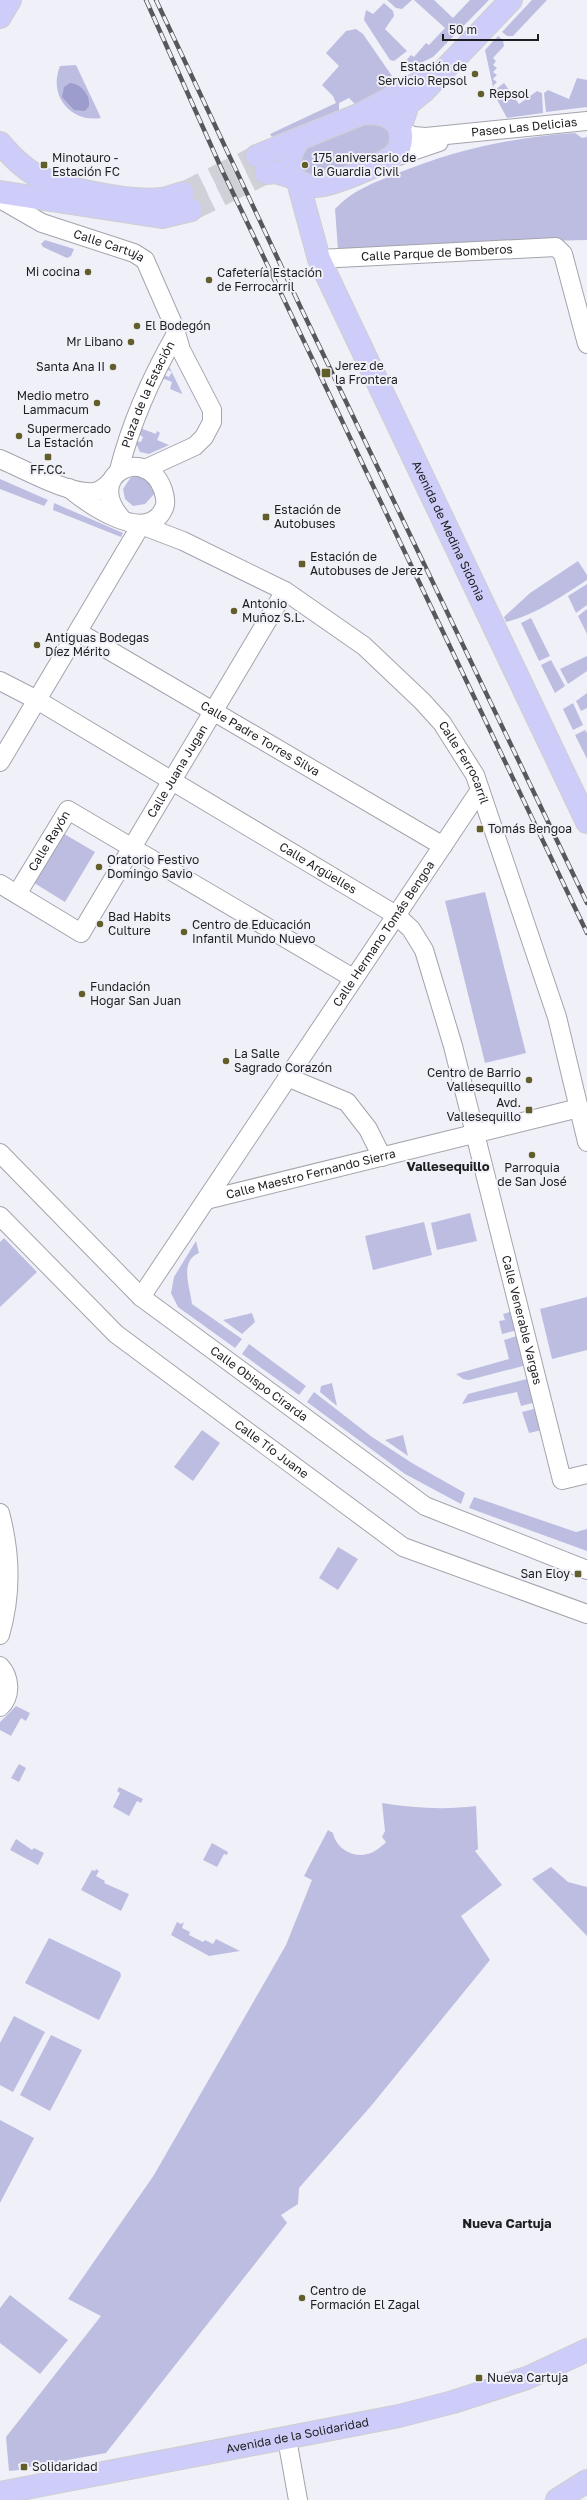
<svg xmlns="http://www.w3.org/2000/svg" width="587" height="2500" font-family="'Golos Text',sans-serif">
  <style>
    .green { fill: #bdbde2 }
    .water { fill: #9d9dcd }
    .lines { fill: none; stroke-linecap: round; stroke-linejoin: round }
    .major-tunnel { stroke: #d0d0d9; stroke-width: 22; stroke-dasharray: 22 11; stroke-linecap: butt }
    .minor-casing { stroke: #a3a4ac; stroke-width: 20 }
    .major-casing { stroke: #cecece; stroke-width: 24 }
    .minor { stroke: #fff; stroke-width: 18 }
    .major { stroke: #cecdfa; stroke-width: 22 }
    .rail-casing { stroke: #58585c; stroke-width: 4.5 }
    .rail { stroke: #f0f0f9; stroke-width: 3; stroke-dasharray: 9; stroke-linecap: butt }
    .poi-dot { fill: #625e2a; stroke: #f0f0f9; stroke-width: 1.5 }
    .labels { text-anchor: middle; stroke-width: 4; stroke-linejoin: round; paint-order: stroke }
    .poi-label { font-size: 12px; fill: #1e1e21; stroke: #f0f0f9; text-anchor: start }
    .street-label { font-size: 12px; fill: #1e1e21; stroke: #f0f0f9 }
    .neighbourhood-label { font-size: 13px; font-weight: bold; fill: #1e1e21; stroke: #f0f0f9 }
  </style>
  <rect width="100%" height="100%" fill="#f0f0f9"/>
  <g class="green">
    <polygon points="387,0 412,0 402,9 396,8"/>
    <polygon points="414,0 434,0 453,18 470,0 489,0 433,57 400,73 401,66 411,55 414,57 426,43 429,45 445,28"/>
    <polygon points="532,0 547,0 513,36 507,36 502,32"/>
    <polygon points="384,3 393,11 394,16 385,29 407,51 394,61 390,60 364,20 366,10 373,14"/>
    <polygon points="356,29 363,34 392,76 388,78 393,86 355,104 349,98 339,103 339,110 272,137 270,134 336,103 333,96 322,85 339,66 326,53 346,31"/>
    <polygon points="498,36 503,40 504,46 493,58 496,61 493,65 497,68 493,72 497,75 493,79 497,82 493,86 496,89 504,83 519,104 537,91 542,93 543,113 507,118 495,96 485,50"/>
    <path d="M76,65L101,118C70,123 48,95 60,66Z"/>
    <polygon points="577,78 587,80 587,107 546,112 544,93 548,90 569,99"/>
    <polygon points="370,121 374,121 391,131 389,150 313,180 299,168 305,149 308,147"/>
    <path d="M575,133L582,138L587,137V240L491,242L338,250L335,209C351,191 375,182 398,173C455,150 513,137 575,133Z"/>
    <polygon points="45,240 74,249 71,256 67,258 43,247 41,244"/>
    <polygon points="168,364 182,393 182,394 170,389 172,382 162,378 164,375 169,377 172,372 166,369"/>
    <polygon points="140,428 156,434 157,431 160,433 157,440 169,445 149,454 140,452 135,441 141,442 143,437 138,434"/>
    <polygon points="139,476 147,481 155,493 145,504 133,506 125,499 123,489 131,477"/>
    <polygon points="0,479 48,500 44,506 0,489"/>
    <polygon points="54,503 123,533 121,537 53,510"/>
    <path d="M578,561L587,575V580C562,596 536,615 506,622L504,617L530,593Z"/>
    <polygon points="587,584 587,605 576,613 568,596"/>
    <polygon points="587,609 587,634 578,616"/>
    <polygon points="531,618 550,656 539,661 521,623"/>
    <polygon points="587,656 587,671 568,684 560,669"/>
    <polygon points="551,660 565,686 555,693 541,665"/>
    <polygon points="587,693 587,708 581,711 576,701"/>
    <polygon points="573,703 583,725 573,730 563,709"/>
    <polygon points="585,730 587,733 587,759 575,735"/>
    <polygon points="61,832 95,852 65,902 31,881"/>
    <polygon points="485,892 526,1053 485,1063 445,901"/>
    <polygon points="470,1213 477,1241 437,1250 431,1223"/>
    <polygon points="424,1222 432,1255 373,1270 365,1236"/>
    <polygon points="4,1238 37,1272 0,1307 0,1242"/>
    <path d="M196,1241L199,1253C179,1261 190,1287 192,1304L242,1339L235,1348L178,1307L171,1293L174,1277Z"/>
    <polygon points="587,1297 587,1350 552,1359 540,1309"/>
    <polygon points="513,1311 518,1330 502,1334 499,1321 505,1320 503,1314"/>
    <polygon points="252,1313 255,1322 242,1334 223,1320"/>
    <polygon points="520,1335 527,1363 523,1366 469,1380 463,1379 456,1374 509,1359 504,1340"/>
    <polygon points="249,1344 306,1386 299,1395 242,1354"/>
    <polygon points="527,1379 529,1379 536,1402 521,1406 517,1392 462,1404 468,1394"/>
    <polygon points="332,1383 337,1406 320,1392 321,1386"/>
    <polygon points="314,1392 372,1437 412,1463 465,1493 461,1504 405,1474 307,1402"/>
    <polygon points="538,1408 542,1430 529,1433 522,1412"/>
    <polygon points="202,1430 220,1443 193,1481 174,1467"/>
    <polygon points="403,1435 408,1456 385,1440"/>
    <polygon points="474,1497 576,1532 587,1529 587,1551 469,1508"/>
    <polygon points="338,1547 358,1559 338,1590 319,1578"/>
    <polygon points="16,1706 30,1713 26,1721 21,1718 11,1736 0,1730 0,1722"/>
    <polygon points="19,1764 26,1768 19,1782 11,1778"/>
    <polygon points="119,1787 143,1799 141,1803 137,1801 129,1816 113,1807 120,1793 117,1791"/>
    <path d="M382,1803C414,1808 444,1810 476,1806L478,1849L475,1851L502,1885L461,1916L490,1960L371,2106L299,2188L298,2204L281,2215L287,2223L106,2453L29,2467L28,2463L18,2464L19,2470L9,2471L6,2437L101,2316L68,2299L154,2175L286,1945L312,1880L304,1876L328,1830L333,1833C336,1848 352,1858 367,1854C374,1853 381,1847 386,1842L382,1837L385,1831Z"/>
    <polygon points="16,1839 32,1850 34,1848 44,1853 38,1865 10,1850"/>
    <polygon points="212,1843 228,1852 227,1855 224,1854 217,1867 203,1860"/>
    <polygon points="551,1867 568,1882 587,1887 587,1936 532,1879"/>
    <polygon points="96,1869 99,1871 96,1876 105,1881 104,1883 129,1894 121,1911 81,1890 92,1870 95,1871"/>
    <polygon points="177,1922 181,1924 184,1922 182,1928 190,1932 189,1935 203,1942 205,1940 213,1944 216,1939 240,1951 209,1956 171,1935"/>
    <polygon points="49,1938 120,1972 121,1976 99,2020 25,1983"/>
    <polygon points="14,2016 45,2032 13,2092 0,2085 0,2043"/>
    <polygon points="51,2035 82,2050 50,2111 20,2095"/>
    <polygon points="0,2120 34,2138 0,2203"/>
    <polygon points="10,2295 68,2340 40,2374 0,2343 0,2308"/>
  </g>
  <path class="water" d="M70,83C81,84 90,94 89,106L85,111L74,110L62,97L64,87Z"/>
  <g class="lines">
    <g class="major-tunnel">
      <polyline points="183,193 257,156"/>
      <polyline points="191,210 266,173"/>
    </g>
    <defs>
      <g id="minor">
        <path id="s1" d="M401,130L413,136L426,137L587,121"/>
        <polyline points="389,159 439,142"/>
        <path id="s2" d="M0,199L42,223L134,253L145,260L174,326L181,350L212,410V422L204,437L195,446L145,469"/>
        <path id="s3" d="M319,259L556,247L563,254L587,344"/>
        <path d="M0,459C24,469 69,495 94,492C101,491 105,487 110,482"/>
        <path id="s4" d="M119,470C131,423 152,376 176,334"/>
        <path d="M69,488C88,504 146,545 163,510C167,504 165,496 163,490C147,443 81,475 123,520"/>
        <path id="s5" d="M141,525L183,541L285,591L364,646L422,701L442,723L475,775L557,1017L587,1142"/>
        <path id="s6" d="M78,632L443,846"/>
        <path id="s7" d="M0,681L37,700L396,915L411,929L424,950L453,1046L562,1480L587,1474"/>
        <polyline points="0,762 141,525"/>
        <path id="s8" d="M0,884L81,933L285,591"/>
        <path id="s9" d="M17,894L68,810L353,978"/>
        <polyline points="287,1077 347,1102 368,1129 382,1157"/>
        <path id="s10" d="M0,1153L141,1297L425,1506L587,1570"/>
        <path id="s11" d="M206,1200L579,1108"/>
        <path id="s12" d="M0,1216L116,1334L403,1547L587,1614"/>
        <path id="s13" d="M141,1297L480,790"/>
        <path d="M0,1513C11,1554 12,1594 0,1635"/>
        <path d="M0,1666C10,1677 12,1696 0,1707"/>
        <polyline points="287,2439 298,2500"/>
      </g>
      <g id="major">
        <polyline points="0,17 10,0"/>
        <polyline points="361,114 420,82"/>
        <polyline points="400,128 408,104 424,91 511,0"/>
        <path d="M0,143C10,155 21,166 34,174C61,189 132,203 162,199C169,198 176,195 183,193"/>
        <path d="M257,156L361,114C374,112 388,113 397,124C403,132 402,145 396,153C388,163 328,187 315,186C287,186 285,160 298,141"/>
        <polyline points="266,173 276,172 295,178"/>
        <path id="s14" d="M298,182L319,259L587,822"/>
        <polyline points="0,192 162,217 191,210"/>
        <path id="s15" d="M0,2493L399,2416L453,2402L527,2378L587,2350"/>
        <polyline points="557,2500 587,2481"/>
      </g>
    </defs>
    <use href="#minor" class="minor-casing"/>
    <use href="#major" class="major-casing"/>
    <use href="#minor" class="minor"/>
    <use href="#major" class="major"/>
    <defs>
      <g id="rail">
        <polyline points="146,0 222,170 587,933"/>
        <polyline points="156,0 300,306 587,903"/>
      </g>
    </defs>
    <use href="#rail" class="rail-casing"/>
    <use href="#rail" class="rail"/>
  </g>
  <g class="poi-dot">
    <circle cx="475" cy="74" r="4"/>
    <circle cx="481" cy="94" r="4"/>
    <rect x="40" y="161" width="8" height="8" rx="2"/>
    <circle cx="305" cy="165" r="4"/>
    <circle cx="88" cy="272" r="4"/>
    <circle cx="209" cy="280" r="4"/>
    <circle cx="137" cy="326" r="4"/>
    <circle cx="131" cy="342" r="4"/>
    <circle cx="113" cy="367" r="4"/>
    <rect x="321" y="368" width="10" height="10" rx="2"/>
    <circle cx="97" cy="403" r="4"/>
    <circle cx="19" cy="436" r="4"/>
    <rect x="44" y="453" width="8" height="8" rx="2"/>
    <rect x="262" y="513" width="8" height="8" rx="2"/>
    <rect x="298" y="560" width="8" height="8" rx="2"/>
    <circle cx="234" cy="611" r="4"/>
    <circle cx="37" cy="645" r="4"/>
    <rect x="476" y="825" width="8" height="8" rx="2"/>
    <circle cx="99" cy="867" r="4"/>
    <circle cx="100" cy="924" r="4"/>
    <circle cx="184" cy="932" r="4"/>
    <circle cx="82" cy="994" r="4"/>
    <circle cx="226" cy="1061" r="4"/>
    <circle cx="529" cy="1080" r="4"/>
    <rect x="525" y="1106" width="8" height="8" rx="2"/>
    <circle cx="532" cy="1155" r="4"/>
    <rect x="574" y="1570" width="8" height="8" rx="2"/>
    <circle cx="302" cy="2298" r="4"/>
    <rect x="475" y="2374" width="8" height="8" rx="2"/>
    <rect x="20" y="2463" width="8" height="8" rx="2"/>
  </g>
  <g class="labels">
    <g class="poi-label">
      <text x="467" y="71" text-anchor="end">Estación de<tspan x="467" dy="14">Servicio Repsol</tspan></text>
      <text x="489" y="98">Repsol</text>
      <text x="52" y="162">Minotauro -<tspan x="52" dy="14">Estación FC</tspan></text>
      <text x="313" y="162">175 aniversario de<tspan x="313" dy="14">la Guardia Civil</tspan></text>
      <text x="80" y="276" text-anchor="end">Mi cocina</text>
      <text x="217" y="277">Cafetería Estación<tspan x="217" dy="14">de Ferrocarril</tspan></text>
      <text x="145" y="330">El Bodegón</text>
      <text x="123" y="346" text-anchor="end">Mr Libano</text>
      <text x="335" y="370">Jerez de<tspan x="335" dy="14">la Frontera</tspan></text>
      <text x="105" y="371" text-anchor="end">Santa Ana II</text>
      <text x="89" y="400" text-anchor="end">Medio metro<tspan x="89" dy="14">Lammacum</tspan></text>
      <text x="27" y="433">Supermercado<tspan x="27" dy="14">La Estación</tspan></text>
      <text x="48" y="474" text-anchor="middle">FF.CC.</text>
      <text x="274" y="514">Estación de<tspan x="274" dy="14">Autobuses</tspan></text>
      <text x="310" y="561">Estación de<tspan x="310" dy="14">Autobuses de Jerez</tspan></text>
      <text x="242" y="608">Antonio<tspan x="242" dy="14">Muñoz S.L.</tspan></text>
      <text x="45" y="642">Antiguas Bodegas<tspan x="45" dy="14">Díez Mérito</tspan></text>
      <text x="488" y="833">Tomás Bengoa</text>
      <text x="107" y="864">Oratorio Festivo<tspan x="107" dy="14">Domingo Savio</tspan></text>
      <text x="108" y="921">Bad Habits<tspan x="108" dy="14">Culture</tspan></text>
      <text x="192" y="929">Centro de Educación<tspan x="192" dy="14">Infantil Mundo Nuevo</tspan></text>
      <text x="90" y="991">Fundación<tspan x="90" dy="14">Hogar San Juan</tspan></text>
      <text x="234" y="1058">La Salle<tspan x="234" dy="14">Sagrado Corazón</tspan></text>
      <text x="521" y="1077" text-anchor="end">Centro de Barrio<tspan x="521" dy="14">Vallesequillo</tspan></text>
      <text x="521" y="1107" text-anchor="end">Avd.<tspan x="521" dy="14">Vallesequillo</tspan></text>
      <text x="532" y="1172" text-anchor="middle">Parroquia<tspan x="532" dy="14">de San José</tspan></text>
      <text x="570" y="1578" text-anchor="end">San Eloy</text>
      <text x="310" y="2295">Centro de<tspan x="310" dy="14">Formación El Zagal</tspan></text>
      <text x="487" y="2382">Nueva Cartuja</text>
      <text x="32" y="2471">Solidaridad</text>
    </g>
    <g class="street-label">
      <text dy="4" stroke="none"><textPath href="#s1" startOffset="125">Paseo Las Delicias</textPath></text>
      <text dy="4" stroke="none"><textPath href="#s2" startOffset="119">Calle Cartuja</textPath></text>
      <text dy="4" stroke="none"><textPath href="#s3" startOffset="118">Calle Parque de Bomberos</textPath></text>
      <text dy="4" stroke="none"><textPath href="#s4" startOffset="81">Plaza de la Estación</textPath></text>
      <text dy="4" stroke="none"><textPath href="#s14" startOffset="381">Avenida de Medina Sidonia</textPath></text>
      <text dy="4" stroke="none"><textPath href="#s6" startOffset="211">Calle Padre Torres Silva</textPath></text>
      <text dy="4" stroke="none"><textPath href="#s5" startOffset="410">Calle Ferrocarril</textPath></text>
      <text dy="4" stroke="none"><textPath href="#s8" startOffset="283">Calle Juana Jugan</textPath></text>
      <text dy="4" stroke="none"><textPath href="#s9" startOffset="62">Calle Rayón</textPath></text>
      <text dy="4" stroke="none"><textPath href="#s7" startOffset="369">Calle Argüelles</textPath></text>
      <text dy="4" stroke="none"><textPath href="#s13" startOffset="437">Calle Hermano Tomás Bengoa</textPath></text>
      <text dy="4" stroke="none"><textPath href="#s11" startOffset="108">Calle Maestro Fernando Sierra</textPath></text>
      <text dy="4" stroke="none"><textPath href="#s7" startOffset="888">Calle Venerable Vargas</textPath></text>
      <text dy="4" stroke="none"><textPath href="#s10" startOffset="348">Calle Obispo Cirarda</textPath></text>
      <text dy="4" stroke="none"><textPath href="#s12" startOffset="359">Calle Tío Juane</textPath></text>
      <text dy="4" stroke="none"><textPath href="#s15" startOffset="303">Avenida de la Solidaridad</textPath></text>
    </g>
    <g class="neighbourhood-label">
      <text x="448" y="1171">Vallesequillo</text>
      <text x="507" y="2228">Nueva Cartuja</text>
    </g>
  </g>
  <path d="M443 34v6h95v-6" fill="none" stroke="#1e1e21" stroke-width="2"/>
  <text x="449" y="34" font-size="12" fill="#1e1e21" stroke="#f0f0f9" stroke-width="3" paint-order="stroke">50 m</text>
</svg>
